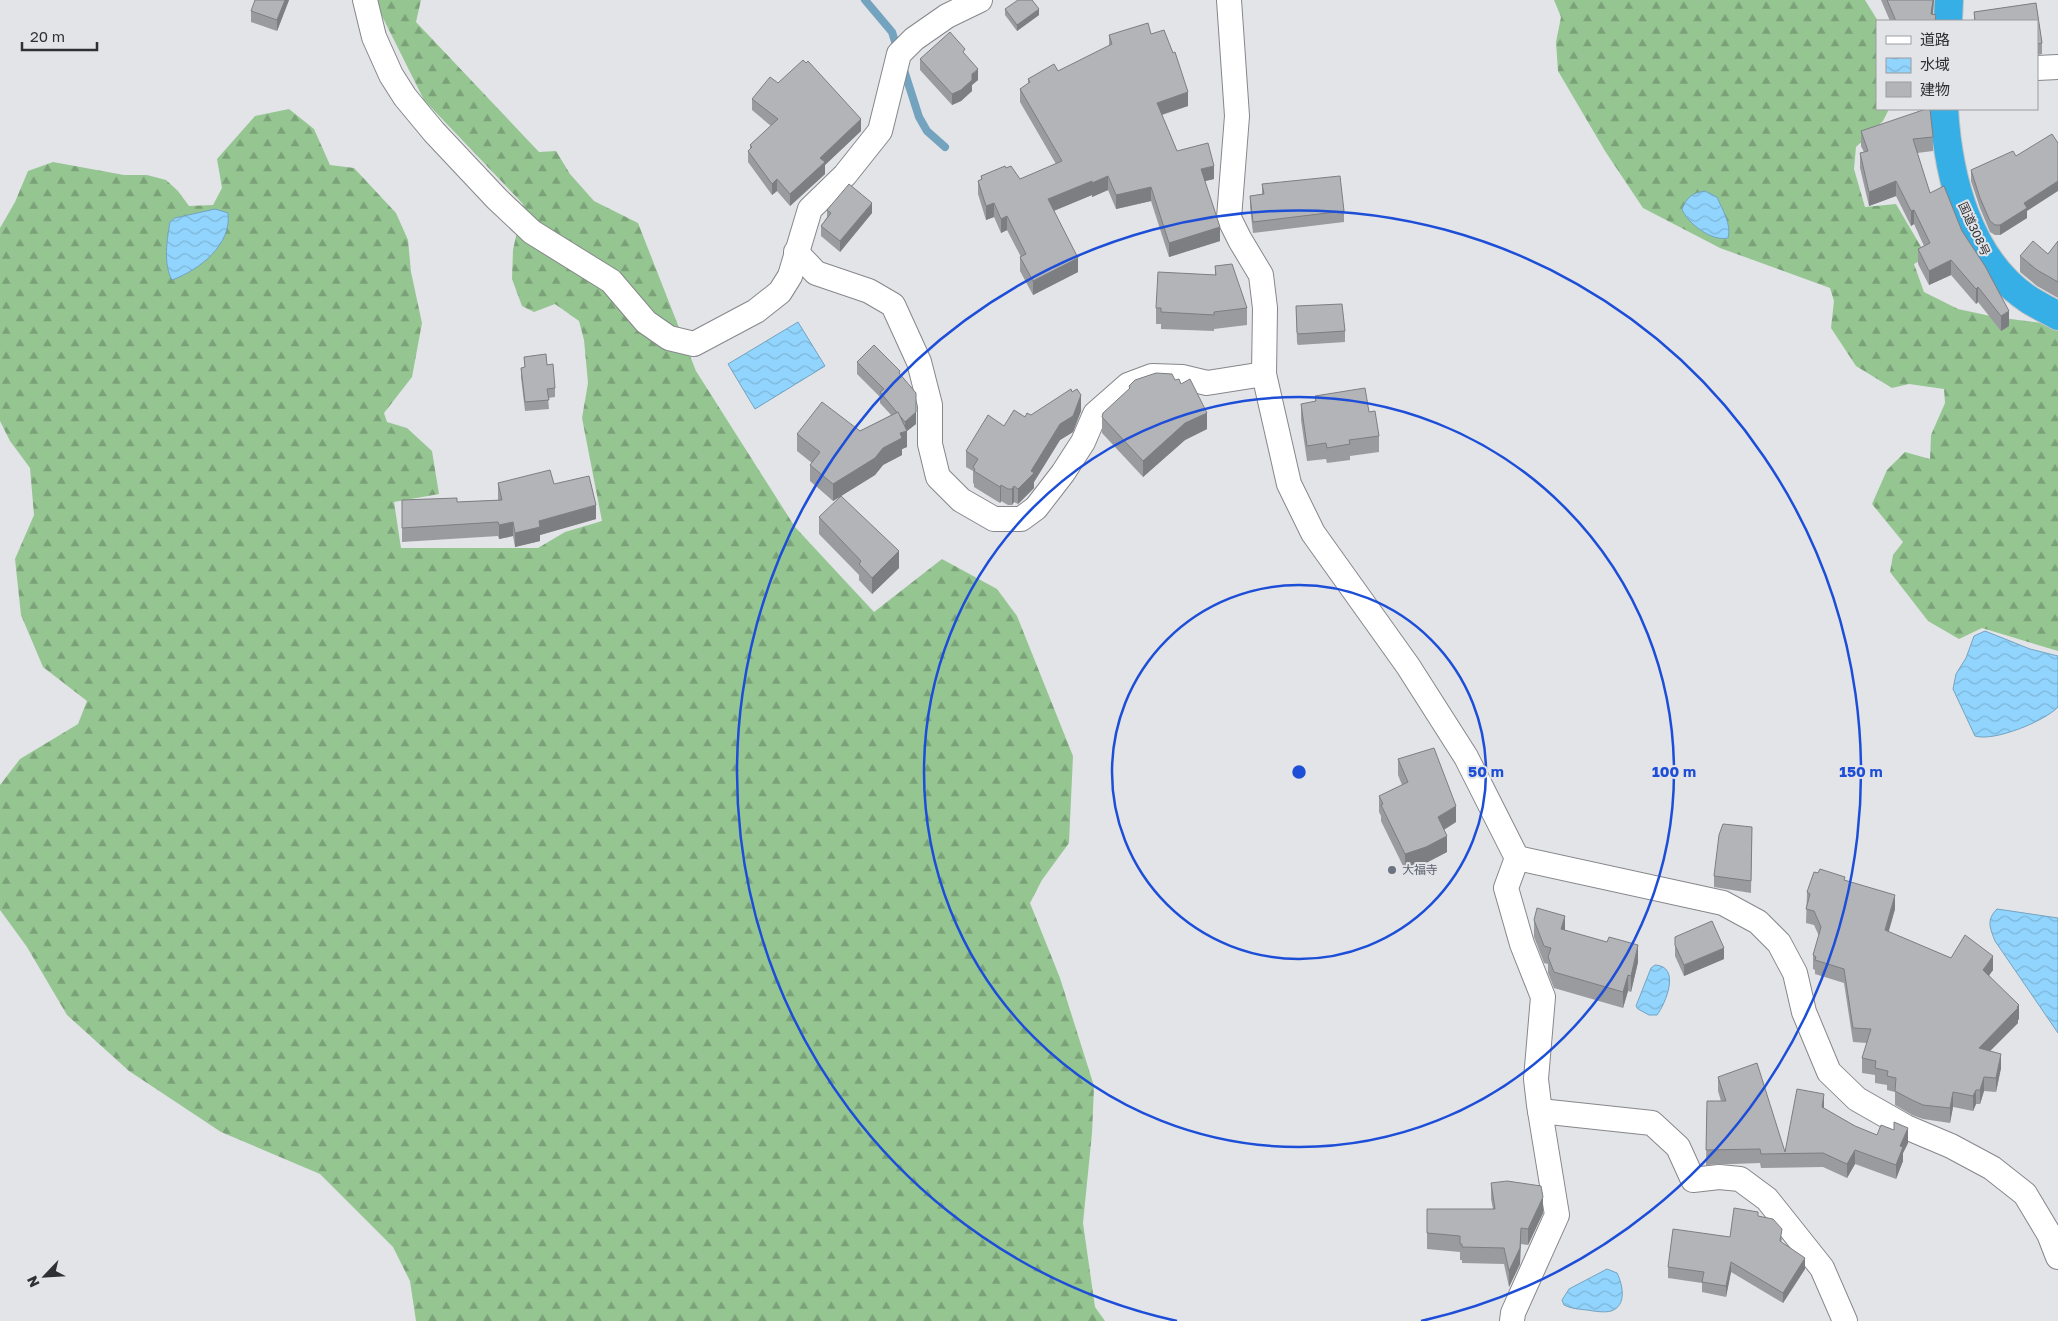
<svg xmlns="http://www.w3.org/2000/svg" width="2058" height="1321" font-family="'Golos Text','Noto Sans JP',sans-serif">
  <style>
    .forest { fill: url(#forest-firs) }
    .water { fill: url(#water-waves); stroke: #74a3c0 }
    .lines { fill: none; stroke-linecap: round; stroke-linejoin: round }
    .stream { stroke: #74a3c0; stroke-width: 8 }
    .minor-casing { stroke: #86878b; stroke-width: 26 }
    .trunk-casing { stroke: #c1c1c2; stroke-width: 30 }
    .minor { stroke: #fff; stroke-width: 24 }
    .trunk { stroke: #36aee6; stroke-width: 28 }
    .wall { fill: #9a9b9e }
    .shaded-wall { fill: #7d7e81 }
    .building { fill: #b3b4b8; stroke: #7d7e81 }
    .ring { fill: none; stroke: #1d4ed8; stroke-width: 2.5 }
    .worship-dot { fill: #6b7280; stroke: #e3e4e8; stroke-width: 2 }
    .labels { text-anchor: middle; stroke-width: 4; stroke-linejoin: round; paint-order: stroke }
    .street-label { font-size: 12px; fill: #303032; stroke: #e3e4e8 }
    .worship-label { font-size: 12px; fill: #5b616d; stroke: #e3e4e8; text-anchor: start }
    .centre { fill: #1d4ed8; stroke: #e3e4e8; stroke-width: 2.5 }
    .ring-label { font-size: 15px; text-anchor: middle; font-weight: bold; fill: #1d4ed8; stroke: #e3e4e8; stroke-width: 4; stroke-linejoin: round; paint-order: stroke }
  </style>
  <defs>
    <pattern id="forest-firs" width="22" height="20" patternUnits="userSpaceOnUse" patternTransform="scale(1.25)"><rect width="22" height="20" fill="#95c692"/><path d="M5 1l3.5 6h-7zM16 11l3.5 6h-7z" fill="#7aa178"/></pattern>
    <pattern id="water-waves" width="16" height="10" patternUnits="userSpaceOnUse" patternTransform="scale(1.25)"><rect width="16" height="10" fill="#91d4fd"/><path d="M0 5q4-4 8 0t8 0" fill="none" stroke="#7db6d9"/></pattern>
  </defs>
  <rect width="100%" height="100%" fill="#e3e4e8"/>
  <g class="forest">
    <polygon points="378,0 421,0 416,22 539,152 556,151 570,174 594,201 638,223 696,371 795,527 874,612 942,559 997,589 1017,616 1073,756 1069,843 1042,880 1030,903 1060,978 1094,1086 1092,1133 1083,1223 1095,1307 1105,1321 416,1321 410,1281 393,1247 320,1174 221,1132 129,1071 67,1015 27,947 0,910 0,785 20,759 78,724 87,701 43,667 21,615 15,559 34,515 30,468 10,441 0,421 0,228 15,202 28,171 53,162 124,175 147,175 166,180 178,191 189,206 213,205 222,188 217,159 255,116 289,109 314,129 330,165 354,168 396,213 408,240 411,272 422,323 412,377 384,413 387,422 407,428 432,451 439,494 394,502 401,548 538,548 565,532 602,521 582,418 588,383 584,340 579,321 555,304 534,312 522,306 512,279 513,250 523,204 424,100 380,12"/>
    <polygon points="1554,0 1865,0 1878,21 1877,109 1889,109 1883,121 1856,147 1854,169 1865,207 1896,204 1927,257 1914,264 1924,292 1958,309 1995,317 2051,324 2058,328 2058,651 1982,628 1959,639 1928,621 1890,572 1893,555 1903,542 1872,504 1887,470 1905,452 1930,459 1931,435 1945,403 1944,389 1909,384 1892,388 1856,366 1831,328 1834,301 1830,288 1720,248 1643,208 1605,151 1558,71 1556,42 1561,17"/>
  </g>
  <g class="water">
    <path d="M1705,191L1717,197C1722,209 1732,225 1728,238C1712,242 1687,223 1682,209C1687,197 1692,193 1705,191Z"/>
    <path d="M215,209L228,213C232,245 199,270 172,280C163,264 167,239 170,222L175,218Z"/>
    <polygon points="798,322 825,366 755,409 728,364"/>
    <path d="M1985,631L2030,649L2058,656V707C2045,721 1994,742 1975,736L1953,689L1956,674L1966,658L1974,636Z"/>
    <path d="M1997,909L2058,918V1033L1995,941C1990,928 1986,920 1997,909Z"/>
    <path d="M1655,965C1681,966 1666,1003 1657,1015H1649L1638,1009L1636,1006L1651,968Z"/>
    <path d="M1607,1269L1617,1273C1623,1285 1627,1306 1611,1311C1604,1313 1594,1311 1587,1310C1579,1309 1572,1309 1564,1305L1562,1300L1569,1289Z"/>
  </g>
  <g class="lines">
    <g class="stream">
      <polyline points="865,0 892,32 898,51"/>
      <polyline points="903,67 919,117 927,131 945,147"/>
    </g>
    <defs>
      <g id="minor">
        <polyline points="365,0 374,37 391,75 405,97 434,132 497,199 532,232 611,281 646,322 669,338 694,344 756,311 780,292 790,276 810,209 845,175 880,131 899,54 914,39 947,16 980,0"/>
        <polyline points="1229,0 1237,116 1229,218 1240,240 1261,275 1265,308 1264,374 1289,484 1313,533 1408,666 1466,757 1517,858 1506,888 1522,944 1543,997 1536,1079 1539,1105 1557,1215 1513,1313 1512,1321"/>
        <polyline points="2037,68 2058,67"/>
        <polyline points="796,252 816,273 869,291 893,305 919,362 930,405 930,444 938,477 961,500 994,519 1021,519 1036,508 1063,473 1083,442 1095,414 1128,385 1152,376 1182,377 1207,383 1264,374"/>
        <polyline points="1517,858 1723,903 1758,922 1779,943 1795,973 1804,1012 1829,1072 1857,1099 1906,1127 1951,1146 1992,1168 2025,1194 2049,1234 2058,1257"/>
        <polyline points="1540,1111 1652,1123 1678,1147 1693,1180 1719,1177 1740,1179 1767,1199 1822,1268 1845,1321"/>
      </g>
      <g id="trunk">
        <polyline points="1948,21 1949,0"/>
        <path d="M1944,109C1948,176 1968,259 2028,299C2037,305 2048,310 2058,316"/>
      </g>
    </defs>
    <use href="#minor" class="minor-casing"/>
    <use href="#trunk" class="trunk-casing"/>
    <use href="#minor" class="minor"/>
    <use href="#trunk" class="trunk"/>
  </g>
  <g class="wall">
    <polygon points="289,0 277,31 251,22 251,11"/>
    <polygon points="1881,0 1934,0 1933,14 1936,21 1890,21"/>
    <polygon points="2036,3 2042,43 2042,54 2037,55 2037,21 1974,21 1974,12"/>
    <polygon points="1005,9 1039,15 1017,31 1005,15"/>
    <polygon points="1151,34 1188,106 1162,115 1177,151 1214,179 1205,181 1220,241 1169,257 1151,201 1116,209 1108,190 1092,197 1092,195 1054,211 1078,272 1033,295 1020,271 1020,257 1021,257 1007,230 1001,233 994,217 986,220 978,194 978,181 981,180 981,176 1006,168 1020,179 1056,164 1020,102 1020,89 1028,84 1028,79 1058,71 1109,46 1109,35"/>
    <polygon points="965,54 978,80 972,85 972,91 961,101 952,105 920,70 920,59"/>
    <polygon points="778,83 861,131 825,165 825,174 790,206 777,191 772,195 748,162 748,151 750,149 750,145 771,126 752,110 752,99"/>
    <polygon points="1861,131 1933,137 1933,151 1917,153 1930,193 1962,231 2009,326 2001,331 1978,302 1976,304 1951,275 1929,285 1918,264 1918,249 1924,246 1914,224 1911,226 1896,196 1869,206 1860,168 1860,153 1864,152 1861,146"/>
    <polygon points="1971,170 2027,211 2027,218 2000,235 1995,235 1990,232 1980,208 1971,181"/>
    <polygon points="1262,184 1344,211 1344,222 1253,233 1250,207 1250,196 1262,194"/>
    <polygon points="827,210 872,213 840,252 821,236 821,226 827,217"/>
    <polygon points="2058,241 2058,298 2037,286 2020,272 2020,256 2048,254"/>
    <polygon points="1215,266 1247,308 1247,325 1214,329 1214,331 1161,329 1161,324 1156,324 1156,308 1215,275"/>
    <polygon points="1296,306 1345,331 1345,342 1298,345 1297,343"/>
    <polygon points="524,357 547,365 555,388 555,397 548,398 549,409 525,411 521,377 521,368 525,367"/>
    <polygon points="857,362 900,375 916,424 907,431 907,447 902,449 902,455 883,465 875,475 833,501 810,481 810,465 812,463 797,451 797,434 860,431 891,415 880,403 880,397 857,374"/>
    <polygon points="1175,380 1181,384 1207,429 1185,440 1143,477 1102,433 1102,417 1129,390 1129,386"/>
    <polygon points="1315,396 1369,412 1379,436 1379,452 1350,456 1350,460 1327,463 1326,459 1307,461 1301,420 1301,404 1315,402"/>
    <polygon points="1081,411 1073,432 1060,440 1034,482 1034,488 1018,504 1014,502 1012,505 1008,505 1001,501 1000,503 974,487 974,484 973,483 973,471 966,467 966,451 1004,426 1025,417"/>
    <polygon points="498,483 554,484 596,519 540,535 540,541 515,547 513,536 499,539 498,536 402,542 402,500 457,502 498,500"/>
    <polygon points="819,517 899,568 872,594 859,580 859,575 819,534"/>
    <polygon points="1398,759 1456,822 1444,830 1447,852 1426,863 1405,870 1381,821 1381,816 1379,812 1379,796 1402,785 1398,775"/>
    <polygon points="1752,827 1751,893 1714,887 1714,876"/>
    <polygon points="1845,880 1895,909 1888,932 1951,958 1993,970 1989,975 2019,1019 2018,1020 2018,1023 1990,1051 2001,1068 1996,1092 1984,1091 1980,1104 1976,1104 1973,1111 1953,1107 1950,1123 1923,1119 1912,1115 1895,1105 1895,1092 1887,1090 1887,1085 1875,1083 1875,1075 1862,1073 1862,1058 1867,1043 1853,1042 1844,983 1815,974 1815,970 1813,969 1813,955 1819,936 1814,925 1806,923 1807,892"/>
    <polygon points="1534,920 1565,930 1638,962 1631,992 1628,991 1623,1008 1554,988 1548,973 1548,964 1544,963 1534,937"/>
    <polygon points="1675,937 1724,959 1684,976 1675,956"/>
    <polygon points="1718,1077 1785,1152 1824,1109 1855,1126 1877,1135 1908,1143 1903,1153 1903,1161 1896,1179 1855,1164 1847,1178 1823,1167 1761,1168 1760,1163 1706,1165 1707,1101 1721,1101 1718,1091"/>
    <polygon points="1491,1183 1543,1213 1528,1245 1521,1244 1520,1264 1509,1287 1504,1264 1462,1263 1462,1260 1460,1260 1460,1252 1427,1249 1427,1209 1493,1209 1491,1199"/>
    <polygon points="1758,1216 1782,1239 1781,1242 1805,1269 1783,1303 1731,1272 1726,1297 1702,1292 1702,1283 1668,1278 1668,1267 1730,1237"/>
  </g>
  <g class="shaded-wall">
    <polygon points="285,0 289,0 277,31 277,20"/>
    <polygon points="1933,0 1934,0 1932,21 1931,14"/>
    <polygon points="1039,9 1039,15 1017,31 1017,25"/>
    <polygon points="978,69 978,80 972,85 972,91 961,101 952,105 952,94"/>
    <polygon points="1188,92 1188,106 1157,116 1157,103"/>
    <polygon points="861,119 861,131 825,165 825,174 790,206 790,194 820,158"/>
    <polygon points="1214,166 1214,179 1201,182 1201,169"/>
    <polygon points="1108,176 1108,190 1092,197 1092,183"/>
    <polygon points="777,179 777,191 772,195 772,184"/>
    <polygon points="1092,181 1092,195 1048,213 1048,199"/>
    <polygon points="1896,181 1896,196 1869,206 1869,192"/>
    <polygon points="2058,181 2058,191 2027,211 2027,218 2000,235 2000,225 2024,203"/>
    <polygon points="1151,187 1151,201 1116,209 1116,195"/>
    <polygon points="872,203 872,213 840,252 840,241"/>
    <polygon points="994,203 994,217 986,220 986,206"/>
    <polygon points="1914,210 1914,224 1911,226 1911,211"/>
    <polygon points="1007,216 1007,230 1001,233 1001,219"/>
    <polygon points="1220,227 1220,241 1169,257 1169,243"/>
    <polygon points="1078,258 1078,272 1033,295 1033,281"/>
    <polygon points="1951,260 1951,275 1929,285 1929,271"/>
    <polygon points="1978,287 1978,302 1976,304 1976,289"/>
    <polygon points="2009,311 2009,326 2001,331 2001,316"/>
    <polygon points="1081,395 1081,411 1073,432 1060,440 1034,482 1034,488 1018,504 1018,489 1060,424"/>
    <polygon points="916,412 916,424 907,431 907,447 902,449 902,455 883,465 875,475 833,501 833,484 883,448 900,433 905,431 905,422"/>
    <polygon points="1207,413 1207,429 1185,440 1143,477 1143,461 1185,423"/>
    <polygon points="1001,485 1001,501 1000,503 1000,487"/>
    <polygon points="1014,486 1014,502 1012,505 1012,489"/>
    <polygon points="596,505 596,519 540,535 540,541 515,547 515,533 539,521"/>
    <polygon points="513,522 513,536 499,539 499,525"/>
    <polygon points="899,551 899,568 872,594 872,578"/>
    <polygon points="1456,806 1456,822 1438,833 1438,817"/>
    <polygon points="1447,836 1447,852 1426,863 1405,870 1405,854"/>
    <polygon points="1895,895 1895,909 1885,945 1885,930"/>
    <polygon points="1565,916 1565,932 1561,929"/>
    <polygon points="1638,945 1638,962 1631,992 1631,976"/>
    <polygon points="1724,948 1724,959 1684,976 1684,965"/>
    <polygon points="1993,956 1993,970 1983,984 1983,970"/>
    <polygon points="1628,975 1628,991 1623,1008 1623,992"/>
    <polygon points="2019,1005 2019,1019 2018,1020 2018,1023 1979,1062 1979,1048"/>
    <polygon points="2001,1054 2001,1068 1996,1092 1996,1078"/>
    <polygon points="1984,1077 1984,1091 1980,1104 1980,1090"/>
    <polygon points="1976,1090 1976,1104 1973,1111 1973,1096"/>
    <polygon points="1953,1092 1953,1107 1950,1123 1950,1108"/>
    <polygon points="1824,1094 1824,1108 1822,1121 1822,1107"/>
    <polygon points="1908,1128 1908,1143 1903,1153 1903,1161 1896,1179 1896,1165 1900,1146"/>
    <polygon points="1855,1150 1855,1164 1847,1178 1847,1164"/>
    <polygon points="1543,1197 1543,1213 1528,1245 1528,1229"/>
    <polygon points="1521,1228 1520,1264 1509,1287 1509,1271"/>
    <polygon points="1805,1258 1805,1269 1783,1303 1783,1293"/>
    <polygon points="1731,1262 1731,1272 1726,1297 1726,1286"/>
  </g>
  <g class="building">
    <polygon points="255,0 285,0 277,20 251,11"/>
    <polygon points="1018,0 1032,0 1039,9 1017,25 1005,9"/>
    <polygon points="1887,0 1933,0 1931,14 1936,15 1935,21 1896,21"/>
    <polygon points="2036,3 2042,43 2037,44 2037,21 1975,21 1974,12"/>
    <polygon points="1148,23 1151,34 1164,30 1173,53 1175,52 1188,92 1157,103 1177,151 1208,143 1214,166 1201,169 1220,227 1169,243 1151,187 1116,195 1108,176 1092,183 1092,181 1048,199 1078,258 1033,281 1020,257 1026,254 1007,216 1001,219 994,203 986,206 978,181 982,179 981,176 1005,166 1006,168 1011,166 1020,179 1062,161 1020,89 1030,82 1028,79 1054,64 1058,71 1112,44 1109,35"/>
    <polygon points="950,32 965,49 963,52 978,69 972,74 972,80 961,90 952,94 920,59"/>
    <polygon points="803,60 806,63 808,61 861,119 820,158 825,162 790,194 777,179 772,184 748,151 752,147 750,145 778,119 752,99 770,77 778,83"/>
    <polygon points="1926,109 1930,109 1933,137 1913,139 1930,193 1944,186 1962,231 1985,266 2009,311 2001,316 1978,287 1976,289 1951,260 1929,271 1918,249 1930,243 1914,210 1911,211 1896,181 1869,192 1860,153 1868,151 1861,131"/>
    <polygon points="2052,134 2058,143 2058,181 2024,203 2027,208 2000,225 1995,225 1990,221 1980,198 1971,170 2013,151 2016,156"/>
    <polygon points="1340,176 1344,211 1253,222 1250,196 1264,194 1262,184"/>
    <polygon points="849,184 872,203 840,241 821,226 831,213 827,210"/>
    <polygon points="2033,241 2048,254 2058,241 2058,282 2037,270 2020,256"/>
    <polygon points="1232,264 1247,308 1214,312 1214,315 1161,312 1161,308 1156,308 1158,272 1216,275 1215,266"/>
    <polygon points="1342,304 1345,331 1298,334 1297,332 1296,306"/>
    <polygon points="874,345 900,371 899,373 916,393 916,412 905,422 880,392 884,389 857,362"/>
    <polygon points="546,354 547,365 553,364 555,388 547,389 549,400 525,402 521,368 525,367 524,357"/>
    <polygon points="1156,373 1172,374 1175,380 1179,379 1181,384 1190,379 1207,413 1185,423 1143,461 1102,417 1103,413 1130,388 1129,386 1135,380"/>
    <polygon points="1365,388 1369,412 1375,411 1379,436 1349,440 1350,444 1327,448 1326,443 1307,446 1301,404 1316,401 1315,396"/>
    <polygon points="1071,389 1072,392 1077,389 1081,395 1073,416 1060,424 1031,471 1034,473 1018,489 1014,486 1012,489 1008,489 1001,485 1000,487 974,471 975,469 973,467 978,459 966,451 988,415 1004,426 1014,410 1025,417 1027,413 1031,415"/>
    <polygon points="822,402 860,431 898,412 907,431 900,433 902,438 883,448 875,458 833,484 810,465 820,452 797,434"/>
    <polygon points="550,470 554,484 589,476 596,505 539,521 540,527 515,533 513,522 499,525 498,522 402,528 402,500 457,498 457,502 502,500 498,483"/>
    <polygon points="841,496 899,551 872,578 859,564 861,561 819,517"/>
    <polygon points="1434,748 1456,806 1438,817 1447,836 1426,847 1405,854 1381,805 1383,804 1379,796 1408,782 1398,759"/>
    <polygon points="1723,824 1752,827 1751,881 1714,876 1719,835"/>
    <polygon points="1820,869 1845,877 1844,880 1895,895 1885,930 1951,958 1965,935 1993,956 1983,970 2019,1005 2017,1007 2018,1008 1979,1048 2001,1054 1996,1078 1984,1077 1980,1090 1976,1090 1973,1096 1953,1092 1950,1108 1923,1105 1912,1100 1895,1091 1896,1078 1887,1076 1888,1071 1875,1068 1876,1061 1862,1058 1871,1029 1853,1028 1844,969 1815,960 1816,957 1813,955 1821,927 1814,911 1806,909 1810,894 1807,892 1814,872 1818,873"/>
    <polygon points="1537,908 1565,916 1561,929 1607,942 1609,937 1638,945 1631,976 1628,975 1623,992 1554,972 1548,957 1551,948 1544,946 1534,920"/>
    <polygon points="1712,921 1724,948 1684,965 1675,945 1675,937"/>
    <polygon points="1757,1063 1785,1152 1797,1089 1824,1094 1822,1107 1855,1126 1877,1135 1881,1125 1894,1130 1894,1122 1908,1128 1900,1146 1903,1147 1896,1165 1855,1150 1847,1164 1823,1153 1761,1154 1760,1149 1706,1150 1707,1101 1726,1101 1718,1077"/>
    <polygon points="1507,1181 1541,1186 1543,1197 1528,1229 1521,1228 1520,1248 1509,1271 1504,1248 1462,1247 1462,1244 1460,1244 1460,1236 1427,1233 1427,1209 1495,1209 1491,1183"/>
    <polygon points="1734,1208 1758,1212 1758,1216 1773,1219 1782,1229 1780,1241 1805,1258 1783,1293 1731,1262 1726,1286 1702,1282 1704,1272 1668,1267 1673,1229 1730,1237"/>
  </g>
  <g class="ring">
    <circle cx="1299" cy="772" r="187"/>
    <circle cx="1299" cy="772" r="375"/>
    <path d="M1177 1321A562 562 0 1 1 1421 1321"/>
  </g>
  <circle class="worship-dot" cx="1392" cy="870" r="5"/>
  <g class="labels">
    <g class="street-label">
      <text transform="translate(1974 229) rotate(65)" y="4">国道308号</text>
    </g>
    <g class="worship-label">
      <text x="1402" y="874">大福寺</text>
    </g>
  </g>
  <circle cx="1299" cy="772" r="8" class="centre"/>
  <g class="ring-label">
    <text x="1486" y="777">50 m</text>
    <text x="1674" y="777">100 m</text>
    <text x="1861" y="777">150 m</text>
  </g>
  <rect x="1876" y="20" width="162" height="90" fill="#e3e4e8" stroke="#9b9c9f"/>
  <rect x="1886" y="36" width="25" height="8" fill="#ffffff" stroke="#9b9c9f"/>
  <text x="1920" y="45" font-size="15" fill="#303032">道路</text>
  <rect x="1886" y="58" width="25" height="15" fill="url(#water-waves)" stroke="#9b9c9f"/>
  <text x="1920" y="70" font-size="15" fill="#303032">水域</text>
  <rect x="1886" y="82" width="25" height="15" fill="#b3b4b8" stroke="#9b9c9f"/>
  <text x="1920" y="95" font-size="15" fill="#303032">建物</text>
  <g transform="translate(45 1276) rotate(245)" stroke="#e3e4e8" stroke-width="4" paint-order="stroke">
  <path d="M0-4L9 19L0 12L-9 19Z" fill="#303032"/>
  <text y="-8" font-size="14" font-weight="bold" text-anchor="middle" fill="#303032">N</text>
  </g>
  <path d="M22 42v8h75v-8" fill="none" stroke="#303032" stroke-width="2.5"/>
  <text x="30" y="42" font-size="15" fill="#303032" stroke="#e3e4e8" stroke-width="4" paint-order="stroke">20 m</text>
</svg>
